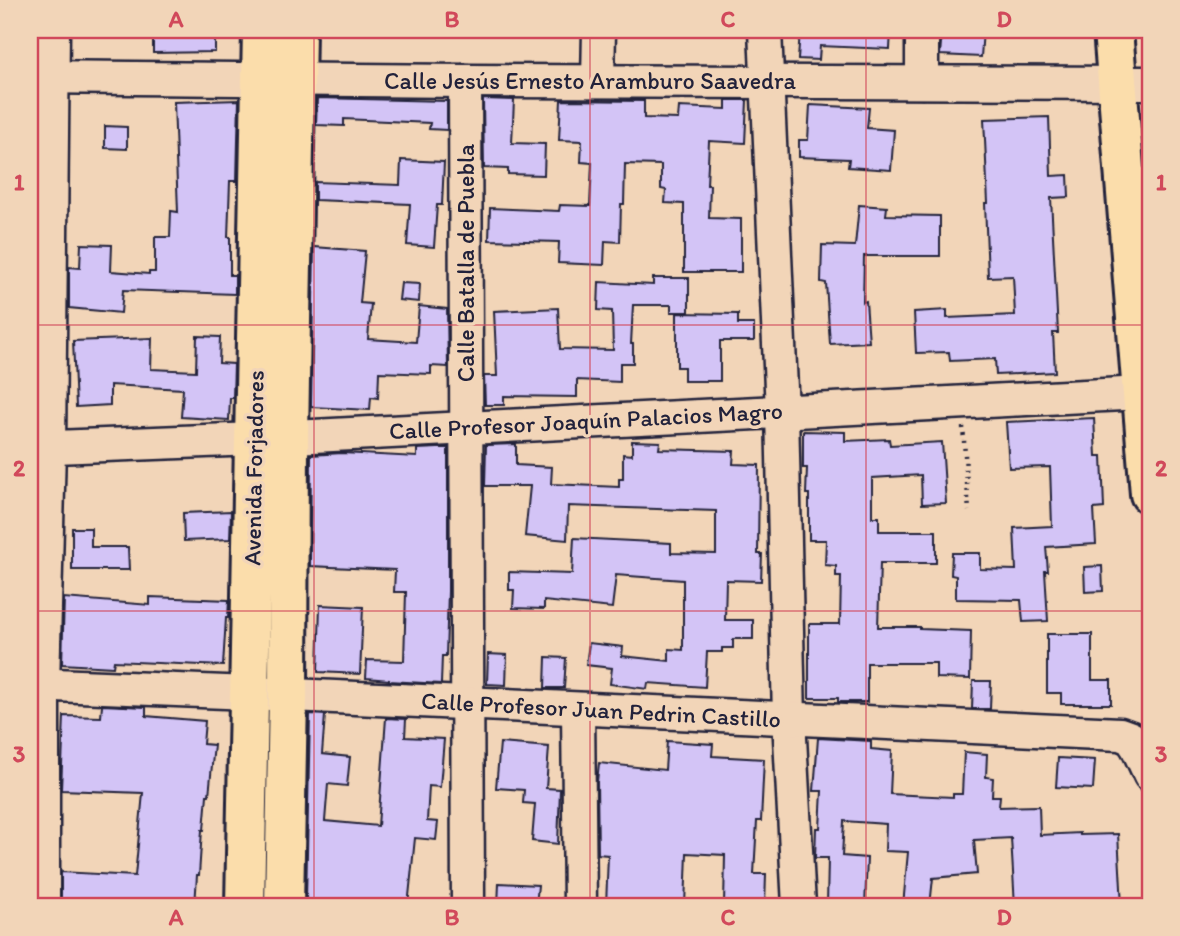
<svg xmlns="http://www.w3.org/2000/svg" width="1180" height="936" font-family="Itim,sans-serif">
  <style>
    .building { fill: #d3c4f6; stroke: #22223b; stroke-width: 2 }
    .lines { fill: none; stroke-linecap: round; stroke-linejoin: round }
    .minor-casing { stroke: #22223b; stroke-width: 37 }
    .major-casing { stroke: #22223b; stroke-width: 44 }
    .path { stroke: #22223b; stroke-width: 4.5; stroke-dasharray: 2 5; stroke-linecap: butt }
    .minor { stroke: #f2d5b8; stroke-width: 32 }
    .major { stroke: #fbddab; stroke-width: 38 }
    .grid { fill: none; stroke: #d1495b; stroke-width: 2; stroke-opacity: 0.55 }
    .labels { text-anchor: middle; stroke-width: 7; stroke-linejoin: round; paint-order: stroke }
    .street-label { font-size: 24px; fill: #22223b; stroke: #f2d5b8 }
    .neatline { fill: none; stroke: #d1495b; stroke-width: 2.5 }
    .grid-label { font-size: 23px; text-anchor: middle; font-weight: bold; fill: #d1495b }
  </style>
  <rect width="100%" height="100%" fill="#f2d5b8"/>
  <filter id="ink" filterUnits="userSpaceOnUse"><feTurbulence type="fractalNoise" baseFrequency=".0143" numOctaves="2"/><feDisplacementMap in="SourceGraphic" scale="14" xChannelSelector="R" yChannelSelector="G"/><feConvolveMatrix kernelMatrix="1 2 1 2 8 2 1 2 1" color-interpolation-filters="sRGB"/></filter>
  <g filter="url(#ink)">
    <g class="building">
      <polygon points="215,30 215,52 153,53 153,31"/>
      <polygon points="800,30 891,30 890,49 820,46 819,60 798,59"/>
      <polygon points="942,30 983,30 981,57 940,55"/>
      <polygon points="317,98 447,101 447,130 429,129 430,123 344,119 344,126 316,125"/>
      <polygon points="483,99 514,100 512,143 545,144 544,175 508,174 508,169 484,168"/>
      <polygon points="239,100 237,181 230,181 228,237 230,237 230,275 235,275 235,294 123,290 121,313 69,308 69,267 80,268 81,244 112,245 111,271 149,274 149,272 155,272 155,237 170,237 171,211 178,212 174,102"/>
      <polygon points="561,100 644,101 644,118 678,119 679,107 726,109 726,100 747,100 745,143 709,141 707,185 710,185 709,218 741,219 741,272 684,272 684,204 665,203 666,190 661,189 661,165 625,164 624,204 621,204 620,242 605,241 604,265 558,263 559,242 489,240 490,208 559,211 560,205 590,206 592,163 581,162 582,141 559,140"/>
      <polygon points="810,105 869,108 867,128 894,130 891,170 848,167 849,159 799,157 799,140 808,140"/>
      <polygon points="1049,117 1051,176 1068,175 1069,197 1051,198 1058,333 1053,333 1055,372 996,375 995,359 950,361 949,352 916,353 914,312 947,310 947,318 1015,315 1013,276 988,277 985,203 988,203 984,119"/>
      <polygon points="105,126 127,127 127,149 105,148"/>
      <polygon points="401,160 444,162 442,205 437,205 434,247 407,245 410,204 315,200 315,182 400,185"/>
      <polygon points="859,205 887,207 886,215 940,216 940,256 864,256 863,302 866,301 869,342 830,344 826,283 821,282 822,245 855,246"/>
      <polygon points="314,247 365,251 360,303 371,304 368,339 416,342 419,306 447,309 448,367 431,366 431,374 379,372 378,398 371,397 370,410 311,407"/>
      <polygon points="653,278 689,278 689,312 671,312 671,305 633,305 631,344 633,344 633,363 620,363 620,382 577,380 577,397 504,396 504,405 485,405 484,376 497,376 494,311 558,308 560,349 613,350 612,311 598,310 599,282 653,285"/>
      <polygon points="401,283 420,284 419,302 399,300"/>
      <polygon points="677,313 738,314 738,324 754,324 754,341 720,341 720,381 684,381 684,367 677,367"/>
      <polygon points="197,336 220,337 219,363 234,364 233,398 230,398 229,420 181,417 183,389 110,385 110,405 76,407 73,341 152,338 151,369 196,371"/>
      <polygon points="1094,418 1096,456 1102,456 1104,508 1094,509 1096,544 1046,547 1048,571 1045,571 1048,621 1023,622 1021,600 956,599 956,576 951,575 952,553 980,553 980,569 1016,570 1014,528 1052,526 1050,467 1009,468 1006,422"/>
      <polygon points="803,431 845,432 845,441 889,439 890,445 942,442 946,503 922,504 921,475 872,478 872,517 879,517 879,531 936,531 936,563 880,563 878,627 920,627 920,629 971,631 970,679 936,678 936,663 867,663 867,702 838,702 838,698 809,698 809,624 840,624 841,576 836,576 836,566 825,565 826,540 809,540 809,494 806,494 807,468 803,468"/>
      <polygon points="632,441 660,442 659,449 734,451 733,464 759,465 758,554 762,554 761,581 726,580 725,620 753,620 753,639 733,639 733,648 722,648 722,652 707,652 705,687 648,683 647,689 610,684 612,668 586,665 589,643 623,647 622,656 669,661 669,649 683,650 683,580 616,575 612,608 544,601 544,609 513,608 514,590 509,590 509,572 572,574 574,538 671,543 671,553 716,554 716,511 568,506 567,540 525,536 530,486 485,486 486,445 516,444 516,465 552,467 551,484 619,487 619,479 623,479 623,454 632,455"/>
      <polygon points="438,448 448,448 448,591 446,656 442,656 441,684 389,681 389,680 366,678 367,660 404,661 406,592 394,592 395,570 310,566 311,455 342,453 417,457 417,449"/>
      <polygon points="231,511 230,539 184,541 183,513"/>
      <polygon points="72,528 91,528 91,547 128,547 129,570 72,570"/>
      <polygon points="1102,566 1103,591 1085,592 1084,567"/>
      <polygon points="150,597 229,600 228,618 226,618 223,666 114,661 113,667 62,664 64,598 150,605"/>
      <polygon points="320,605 363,607 360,674 318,672"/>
      <polygon points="1047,634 1092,634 1092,680 1111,680 1111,704 1061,704 1061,693 1047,693"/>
      <polygon points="488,654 507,655 506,685 487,684"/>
      <polygon points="546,657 566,658 564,688 545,688"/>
      <polygon points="973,681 991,681 990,709 972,709"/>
      <polygon points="102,705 146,707 146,716 205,721 203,744 214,745 209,795 207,795 204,830 202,830 199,875 197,875 195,906 61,906 61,872 135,876 143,793 61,790 64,716 101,717"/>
      <polygon points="310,714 325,715 322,754 350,757 347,786 328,784 325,821 378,826 386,718 406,719 405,737 444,739 440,787 429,786 427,821 438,822 436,840 415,838 408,906 324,906 325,902 306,900"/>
      <polygon points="818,738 871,741 871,749 892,751 890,794 953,797 953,794 962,794 964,752 987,754 986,777 993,778 992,796 1000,796 999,807 1039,806 1040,835 1080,833 1080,835 1118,834 1122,906 1015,906 1011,838 974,840 977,874 933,878 930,906 903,906 908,852 885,851 886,824 844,821 842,856 867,858 865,906 827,906 828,858 815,858 816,828 820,828 822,791 814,791"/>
      <polygon points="667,741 713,744 712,756 764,759 761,821 757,821 754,874 766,874 765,906 724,906 725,855 687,853 685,906 606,906 608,855 598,854 597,782 599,763 665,770"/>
      <polygon points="500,743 549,747 546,788 560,789 558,844 532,841 535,804 523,803 524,790 496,788"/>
      <polygon points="1058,758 1095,760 1093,789 1056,787"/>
      <polygon points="499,883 538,885 536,906 498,906"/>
    </g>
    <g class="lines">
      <defs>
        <g id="minor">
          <polyline points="765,30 782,411 789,719 799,906"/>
          <polyline points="30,77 465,81 1150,83"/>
          <polyline points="465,81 468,906"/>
          <polyline points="598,81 599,30"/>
          <polyline points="922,82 922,30"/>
          <polyline points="30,448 255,439 1142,393"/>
          <polyline points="30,684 250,693 1120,734 1131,738 1137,747 1150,775"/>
          <polyline points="578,709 580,906"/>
          <polyline points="43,906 43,685 49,448 53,30"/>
        </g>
        <g id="major">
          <polyline points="1113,30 1150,494"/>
          <polyline points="245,906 262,30"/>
          <polyline points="284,906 288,696 289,437 296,30"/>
        </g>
      </defs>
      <use href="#minor" class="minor-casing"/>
      <use href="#major" class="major-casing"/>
      <polyline class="path" points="963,427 969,511"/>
      <use href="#minor" class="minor"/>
      <use href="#major" class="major"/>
    </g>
  </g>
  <path class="grid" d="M314,30V906M590,30V906M866,30V906M30,325H1150M30,611H1150"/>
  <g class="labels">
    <g class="street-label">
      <text x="590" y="89">Calle Jesús Ernesto Aramburo Saavedra</text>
      <text transform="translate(466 263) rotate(-90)" y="8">Calle Batalla de Puebla</text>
      <text transform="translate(586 421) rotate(-3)" y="8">Calle Profesor Joaquín Palacios Magro</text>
      <text transform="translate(254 468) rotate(-89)" y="8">Avenida Forjadores</text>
      <text transform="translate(601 710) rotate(3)" y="8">Calle Profesor Juan Pedrin Castillo</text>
    </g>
  </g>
  <rect width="1180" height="936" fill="none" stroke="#f2d5b8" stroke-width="77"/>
  <rect x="38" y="38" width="1104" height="860" class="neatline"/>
  <g class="grid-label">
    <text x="176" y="27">A</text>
    <text x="452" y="27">B</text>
    <text x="728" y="27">C</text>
    <text x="1004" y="27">D</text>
    <text x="19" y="190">1</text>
    <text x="1161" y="190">1</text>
    <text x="19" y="476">2</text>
    <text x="1161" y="476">2</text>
    <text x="19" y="762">3</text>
    <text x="1161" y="762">3</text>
    <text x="176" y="925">A</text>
    <text x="452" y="925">B</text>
    <text x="728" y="925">C</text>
    <text x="1004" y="925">D</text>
  </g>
</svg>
